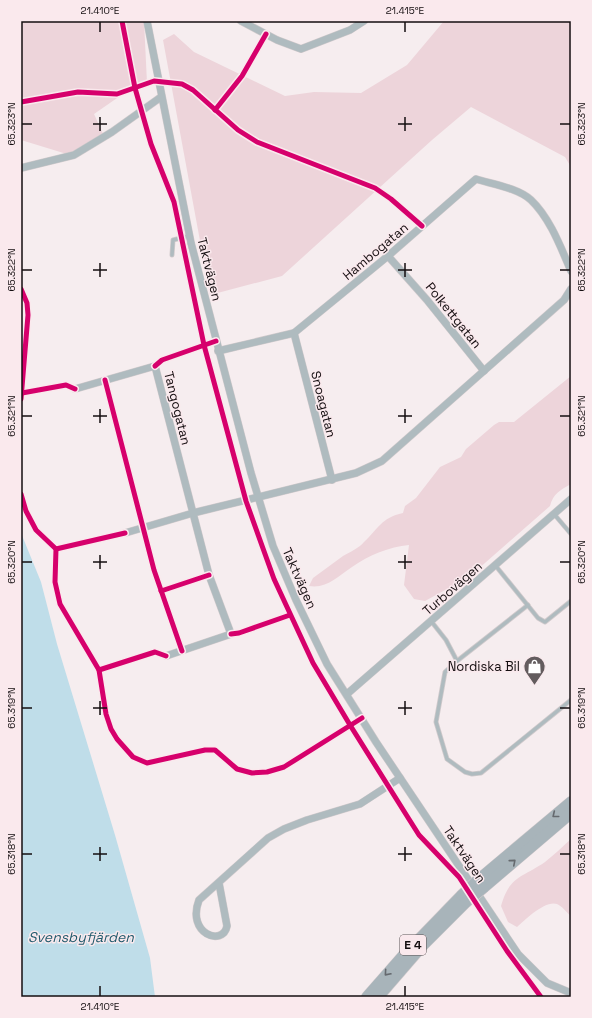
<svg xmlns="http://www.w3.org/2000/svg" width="592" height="1018" font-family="'Space Grotesk',sans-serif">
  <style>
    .green { fill: #edd4da }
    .water { fill: #bfdde9 }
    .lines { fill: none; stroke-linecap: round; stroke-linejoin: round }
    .service-casing { stroke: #d1cacc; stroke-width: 5 }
    .minor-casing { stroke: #d1cacc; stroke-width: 8 }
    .trunk-casing { stroke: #d1cacc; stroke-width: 12 }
    .service { stroke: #afbbbf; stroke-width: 3.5 }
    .minor { stroke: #afbbbf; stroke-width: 7 }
    .trunk { stroke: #a8b4ba; stroke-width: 11 }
    .trunk-bridge-casing { stroke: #d1cacc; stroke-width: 12; stroke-linecap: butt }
    .trunk-bridge { stroke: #a8b4ba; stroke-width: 11 }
    .cycleway-casing { stroke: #fae9ed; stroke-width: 8 }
    .cycleway { stroke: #d6006c; stroke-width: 5 }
    .oneway { stroke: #65696e }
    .ticks { fill: none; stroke: #140e10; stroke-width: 1.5 }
    .labels { text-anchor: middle; stroke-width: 3; stroke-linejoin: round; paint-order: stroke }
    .shield { fill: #fae9ed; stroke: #595052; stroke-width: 1 }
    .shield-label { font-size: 12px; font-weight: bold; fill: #140e10 }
    .street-label { font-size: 13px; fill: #140e10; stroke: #fae9ed }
    .poi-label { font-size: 13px; fill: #140e10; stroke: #fae9ed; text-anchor: end }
    .water-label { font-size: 14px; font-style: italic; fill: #1f596c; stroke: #fae9ed }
    .neatline { fill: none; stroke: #140e10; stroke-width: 1.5 }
    .ticks-label { font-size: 10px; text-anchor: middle; fill: #140e10 }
  </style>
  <rect width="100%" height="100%" fill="#f6edef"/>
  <g class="green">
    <polygon points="21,21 144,21 147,83 137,89 120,96 94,114 104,136 70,155 21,140"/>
    <polygon points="444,21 571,21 571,167 565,157 471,107 432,140 282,276 210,295 163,40 174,34 194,52 285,96 314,92 361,93 407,65"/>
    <path d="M571,376V484C560,490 553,494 550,506L469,577L425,601L414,599L404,585L409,545C389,547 369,555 352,567C338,576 327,589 309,586L313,578C323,571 333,563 343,556C350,552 359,548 364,542C379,528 381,518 403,513L405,506L416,498L440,467L461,457L466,449L494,425L499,422H514Z"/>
    <path d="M571,839V916C566,912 562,906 557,904C545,900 525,920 517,927L508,922L501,906C510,875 522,878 545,862C554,855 562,847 571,839Z"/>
  </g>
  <polygon class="water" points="21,533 41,582 57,644 115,835 150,958 155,997 21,997"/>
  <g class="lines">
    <defs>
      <g id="service">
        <polyline points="172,255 173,240 189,236"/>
        <polyline points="554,514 571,534"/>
        <polyline points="495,565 538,618 545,622 571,601"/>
        <polyline points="431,621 446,640 457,661 445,672 436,722 447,759 465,772 472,774 481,773 571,700"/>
        <polyline points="457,661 528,605"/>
      </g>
      <g id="minor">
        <polyline points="147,21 191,243 251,473 273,546 296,600 327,664 376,742 518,954 547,983 571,993"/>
        <polyline points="241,21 277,40 301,49 350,30 364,21"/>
        <polyline points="21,168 74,155 112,132 161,97"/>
        <polyline points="388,256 427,300 484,371"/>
        <polyline points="294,333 332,480"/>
        <path d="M218,351L294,333L388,256L476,179C492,184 518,188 531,200C550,218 561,248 571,271"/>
        <polyline points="75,389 155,366 209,575 231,634 166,656"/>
        <polyline points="125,533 193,513 356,473 382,461 564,300 571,289"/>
        <polyline points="347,694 571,499"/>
        <path d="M219,883L227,926C223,947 186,934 199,900L268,838L284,829L307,820L360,804L400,778"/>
      </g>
      <g id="trunk">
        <polyline points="477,881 571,802"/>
        <polyline points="483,888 571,813"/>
        <polyline points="367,997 403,956 462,895"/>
        <polyline points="378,997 423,945 466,902"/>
      </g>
    </defs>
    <use href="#service" class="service-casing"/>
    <use href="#minor" class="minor-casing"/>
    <use href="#trunk" class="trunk-casing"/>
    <use href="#service" class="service"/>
    <use href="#minor" class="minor"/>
    <use href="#trunk" class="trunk"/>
    <defs>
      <g id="trunk-bridge">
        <polyline points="462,895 477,881"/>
        <polyline points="466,902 483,888"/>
      </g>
    </defs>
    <use href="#trunk-bridge" class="trunk-bridge-casing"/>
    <use href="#trunk-bridge" class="trunk-bridge"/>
    <defs>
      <g id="cycleway">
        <polyline points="122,21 135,88 151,144 174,202 204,345 246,501 274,579 313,663 350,725 407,816 419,835 459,877 507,951 541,997"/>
        <polyline points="21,102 78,92 117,94 154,81 182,84 193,90 238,130 257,142 375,188 391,199 422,226"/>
        <polyline points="215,110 242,76 266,34"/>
        <polyline points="21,289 27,303 28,315 21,399"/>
        <polyline points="155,366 162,360 216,341"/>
        <polyline points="105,380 154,570 182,651"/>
        <polyline points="22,393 66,385 75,389"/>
        <polyline points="21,494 26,511 36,530 56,549 55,582 60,604 99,670 106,714 111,729 117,739 133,757 147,763 205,750 215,750 237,769 252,773 267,772 284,767 362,718"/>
        <polyline points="56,549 125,533"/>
        <polyline points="161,591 209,575"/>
        <polyline points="231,634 239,633 290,615"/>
        <polyline points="99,670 155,652 166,656"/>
      </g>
    </defs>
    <use href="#cycleway" class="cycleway-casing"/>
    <use href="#cycleway" class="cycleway"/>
  </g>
  <defs><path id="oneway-chevron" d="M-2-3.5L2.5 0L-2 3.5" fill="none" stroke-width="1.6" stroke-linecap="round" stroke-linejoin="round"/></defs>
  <g class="oneway">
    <use href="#oneway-chevron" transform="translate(555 815) rotate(141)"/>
    <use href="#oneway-chevron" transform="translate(513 862) rotate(-41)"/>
    <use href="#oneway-chevron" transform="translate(387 973) rotate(131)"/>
  </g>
  <path class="ticks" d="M100,22V32M405,22V32M100,117V131M405,117V131M22,124H32M93,124H107M398,124H412M560,124H570M100,263V277M405,263V277M22,270H32M93,270H107M398,270H412M560,270H570M100,409V423M405,409V423M22,416H32M93,416H107M398,416H412M560,416H570M100,555V569M405,555V569M22,562H32M93,562H107M398,562H412M560,562H570M100,701V715M405,701V715M22,708H32M93,708H107M398,708H412M560,708H570M100,847V861M405,847V861M22,854H32M93,854H107M398,854H412M560,854H570M100,986V996M405,986V996"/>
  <defs>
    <symbol id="shop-pin" viewBox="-11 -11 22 30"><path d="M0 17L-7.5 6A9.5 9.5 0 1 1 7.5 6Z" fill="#635c5e" stroke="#fae9ed"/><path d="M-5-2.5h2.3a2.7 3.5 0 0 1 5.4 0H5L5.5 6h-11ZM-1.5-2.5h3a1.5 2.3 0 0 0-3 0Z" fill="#fff"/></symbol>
  </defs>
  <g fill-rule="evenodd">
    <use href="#shop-pin" x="522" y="654" width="25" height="34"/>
  </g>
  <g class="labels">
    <rect class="shield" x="400" y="935" width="26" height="20" rx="3"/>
    <g class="shield-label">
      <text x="413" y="949">E 4</text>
    </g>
    <g class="street-label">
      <text transform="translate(375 251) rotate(-40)" y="5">Hambogatan</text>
      <text transform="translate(210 269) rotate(76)" y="5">Taktvägen</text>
      <text transform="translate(454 315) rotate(51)" y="5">Polkettgatan</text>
      <text transform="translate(324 404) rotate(76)" y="5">Snoagatan</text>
      <text transform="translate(178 408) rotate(76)" y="5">Tangogatan</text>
      <text transform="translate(300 578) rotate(66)" y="5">Taktvägen</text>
      <text transform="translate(452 588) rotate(-41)" y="5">Turbovägen</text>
      <text transform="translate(465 854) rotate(56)" y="5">Taktvägen</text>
    </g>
    <g class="poi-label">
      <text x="520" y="671">Nordiska Bil</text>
    </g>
    <g class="water-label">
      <text x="81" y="942">Svensbyfjärden</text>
    </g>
  </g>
  <rect width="592" height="1018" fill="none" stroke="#fae9ed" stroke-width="44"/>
  <rect x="22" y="22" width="548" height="974" class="neatline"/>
  <g class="ticks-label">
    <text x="100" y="14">21.410°E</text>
    <text x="405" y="14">21.415°E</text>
    <text transform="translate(11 124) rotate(-90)" y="4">65.323°N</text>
    <text transform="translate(581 124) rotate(-90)" y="4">65.323°N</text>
    <text transform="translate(11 270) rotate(-90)" y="4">65.322°N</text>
    <text transform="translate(581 270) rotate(-90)" y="4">65.322°N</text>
    <text transform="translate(11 416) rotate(-90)" y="4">65.321°N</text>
    <text transform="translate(581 416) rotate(-90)" y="4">65.321°N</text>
    <text transform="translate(11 562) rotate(-90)" y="4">65.320°N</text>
    <text transform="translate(581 562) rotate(-90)" y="4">65.320°N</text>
    <text transform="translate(11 708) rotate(-90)" y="4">65.319°N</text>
    <text transform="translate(581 708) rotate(-90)" y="4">65.319°N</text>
    <text transform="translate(11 854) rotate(-90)" y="4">65.318°N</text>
    <text transform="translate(581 854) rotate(-90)" y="4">65.318°N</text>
    <text x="100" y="1010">21.410°E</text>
    <text x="405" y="1010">21.415°E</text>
  </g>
</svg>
